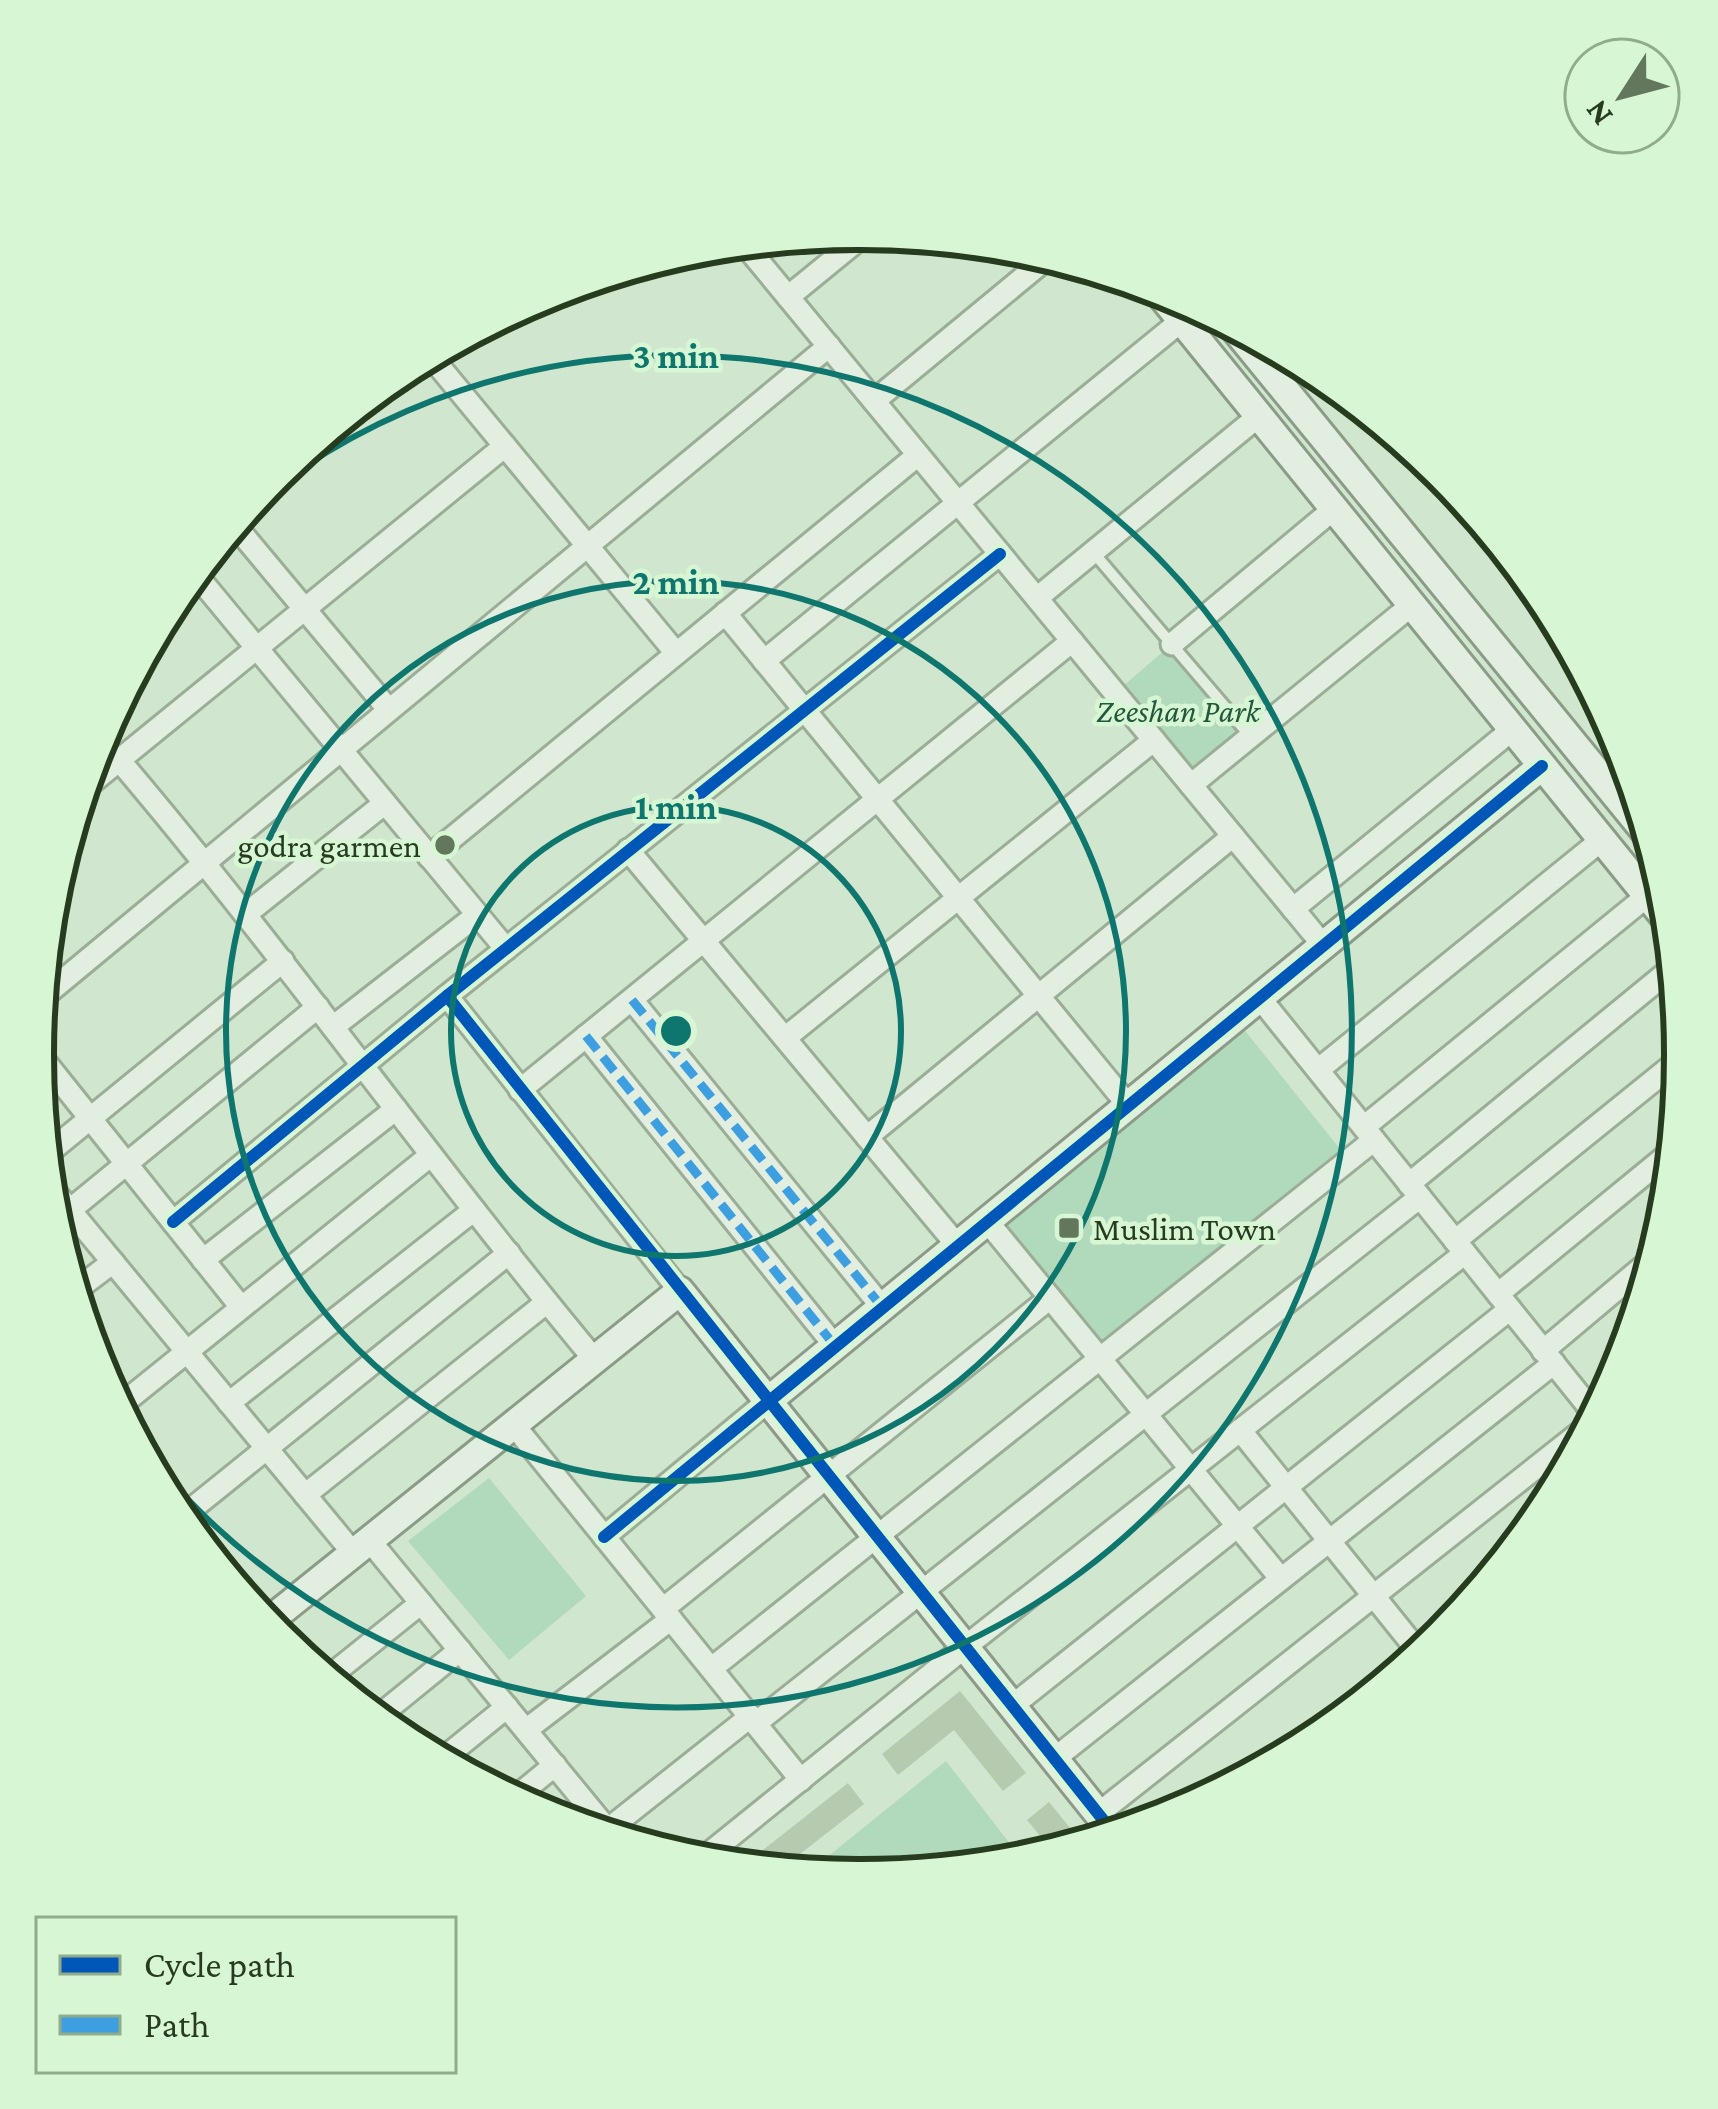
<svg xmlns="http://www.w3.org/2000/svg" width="1718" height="2109" font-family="'Crimson Pro',serif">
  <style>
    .green { fill: #b1d9bb }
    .building { fill: #b6caaf }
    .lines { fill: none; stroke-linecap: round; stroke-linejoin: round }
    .lane-casing { stroke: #9bac97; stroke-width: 16 }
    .street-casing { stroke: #9bac97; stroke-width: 27 }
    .secondary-casing { stroke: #8b9b88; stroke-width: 33 }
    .lane { stroke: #e1eee0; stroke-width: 10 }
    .street { stroke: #e1eee0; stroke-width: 21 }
    .secondary { stroke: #e1eee0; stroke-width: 27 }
    .quiet { stroke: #3d9ee0; stroke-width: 9; stroke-dasharray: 18 9; stroke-linecap: butt }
    .cycleway-casing { stroke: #d7f7d4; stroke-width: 20 }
    .cycleway { stroke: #0057b8; stroke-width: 12 }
    .ring { fill: none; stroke: #0f766e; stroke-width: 6 }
    .poi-dot { fill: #62775c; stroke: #d7f7d4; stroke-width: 4.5 }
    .labels { text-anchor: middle; stroke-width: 9; stroke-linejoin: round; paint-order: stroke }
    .park-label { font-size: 33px; font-style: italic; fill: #24583c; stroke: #d7f7d4 }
    .poi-label { font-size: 33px; fill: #273b1e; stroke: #d7f7d4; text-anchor: end }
    .rim { fill: none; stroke: #273b1e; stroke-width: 6 }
    .centre { fill: #0f766e; stroke: #d7f7d4; stroke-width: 6 }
    .ring-label { font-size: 36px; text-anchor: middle; font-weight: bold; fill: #0f766e; stroke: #d7f7d4; stroke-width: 9; stroke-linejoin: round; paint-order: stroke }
  </style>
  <rect width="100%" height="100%" fill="#d0e6cf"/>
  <g class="green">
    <polygon points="1172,644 1250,736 1191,785 1115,693"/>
    <polygon points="1242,1027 1344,1154 1102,1344 1002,1222"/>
    <polygon points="489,1478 586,1596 509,1660 408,1541"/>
    <polygon points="946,1761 1025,1863 858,1880 805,1875"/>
  </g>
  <g class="building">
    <polygon points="960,1691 1026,1773 1003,1791 954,1730 898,1775 882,1754"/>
    <polygon points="848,1783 864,1804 777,1872 739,1869"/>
    <polygon points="1049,1802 1084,1845 1055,1854 1027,1820"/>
  </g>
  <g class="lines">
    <defs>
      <polyline id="lane" points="1093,552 1250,736"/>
      <g id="street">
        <polyline points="741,240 1323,945"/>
        <polyline points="788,297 870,230"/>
        <polyline points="428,353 676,653"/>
        <polyline points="874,401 1052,254"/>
        <polyline points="274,472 401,367"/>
        <polyline points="232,522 389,710"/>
        <polyline points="193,571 506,949"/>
        <polyline points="1037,598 1260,415"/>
        <polyline points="725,613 1128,1105"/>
        <polyline points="1172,644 1335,508"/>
        <polyline points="764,661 1181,321"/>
        <path d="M119,760C284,954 431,1163 594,1359"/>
        <polyline points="1191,785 1413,604"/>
        <polyline points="80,792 505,446"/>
        <polyline points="628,850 957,1245"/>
        <polyline points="429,857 918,455"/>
        <polyline points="1293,909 1513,729"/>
        <polyline points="246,914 385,803"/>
        <polyline points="447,996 680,1291"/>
        <polyline points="1259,997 1597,1417"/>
        <polyline points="632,1000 882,1307"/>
        <polyline points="38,1001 829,346"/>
        <polyline points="333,1027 477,915"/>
        <polyline points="586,1036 835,1346"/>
        <polyline points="785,1038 1154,740"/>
        <polyline points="34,1048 241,1307"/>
        <polyline points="1318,1070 1604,838"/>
        <polyline points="520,1090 1072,641"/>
        <polyline points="1364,1127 1647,896"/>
        <polyline points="867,1137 1233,836"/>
        <polyline points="43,1157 283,961"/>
        <polyline points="45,1180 354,1554"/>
        <polyline points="1409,1184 1676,965"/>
        <polyline points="70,1210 318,1007"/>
        <polyline points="987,1221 1281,1579"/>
        <polyline points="173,1222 447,996 1000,554"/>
        <polyline points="1455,1241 1685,1055"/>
        <polyline points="203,1260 396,1109"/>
        <polyline points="72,1293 113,1262"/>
        <polyline points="1498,1294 1676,1148"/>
        <polyline points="1543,1351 1657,1255"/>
        <polyline points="229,1403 474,1210"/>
        <polyline points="1587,1405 1616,1383"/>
        <polyline points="116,1409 431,1155"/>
        <polyline points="513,1424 801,1780"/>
        <polyline points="1240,1430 1422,1656"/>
        <polyline points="305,1495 547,1302"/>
        <polyline points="178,1520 509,1253"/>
        <polyline points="604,1537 769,1400"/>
        <polyline points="370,1541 616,1840"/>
        <polyline points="663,1609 1050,1298"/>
        <polyline points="712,1668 1374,1140"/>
        <polyline points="325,1680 421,1603"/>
        <polyline points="1012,1706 1510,1309"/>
        <polyline points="374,1720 460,1650"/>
        <polyline points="756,1723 1420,1197"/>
        <polyline points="526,1730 671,1619"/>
        <polyline points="1054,1759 1554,1363"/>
        <polyline points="439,1762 507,1707"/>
        <polyline points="511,1801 555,1765"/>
        <polyline points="1098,1814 1596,1420"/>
        <polyline points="601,1835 751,1716"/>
        <polyline points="696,1864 965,1647 1465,1253"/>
      </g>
      <g id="secondary">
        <polyline points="1153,285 1672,926"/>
        <polyline points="1226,318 1653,841"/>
        <polyline points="769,1400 1542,766"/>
        <polyline points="264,1625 680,1291 1116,1836"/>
      </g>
    </defs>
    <use href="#lane" class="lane-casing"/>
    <use href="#street" class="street-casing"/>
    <use href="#secondary" class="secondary-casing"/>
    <use href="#lane" class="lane"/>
    <use href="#street" class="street"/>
    <use href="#secondary" class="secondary"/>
    <g class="quiet">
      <polyline points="632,1000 882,1307"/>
      <polyline points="586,1036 835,1346"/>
    </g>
    <defs>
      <g id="cycleway">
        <polyline points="447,996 1116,1836"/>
        <polyline points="173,1222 447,996 1000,554"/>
        <polyline points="604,1537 1542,766"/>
      </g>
    </defs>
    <use href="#cycleway" class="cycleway-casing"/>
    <use href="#cycleway" class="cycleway"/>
  </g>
  <g class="ring">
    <circle cx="676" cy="1031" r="225"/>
    <circle cx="676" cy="1031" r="450"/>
    <path d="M237 517A676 676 0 1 1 122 1419"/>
  </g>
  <g class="poi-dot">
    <circle cx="445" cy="845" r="12"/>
    <rect x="1057" y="1216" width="24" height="24" rx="6"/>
  </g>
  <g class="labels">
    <g class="park-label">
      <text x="1178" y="722">Zeeshan Park</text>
    </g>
    <g class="poi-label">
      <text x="421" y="857">godra garmen</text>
      <text x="1093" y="1240" text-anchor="start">Muslim Town</text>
    </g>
  </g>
  <path d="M0 0H1718V2109H0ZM858 250H860A804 804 0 0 1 1664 1054V1055A804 804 0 0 1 860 1859H858A804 804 0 0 1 54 1055V1054A804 804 0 0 1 858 250Z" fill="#d7f7d4" fill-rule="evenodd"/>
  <path class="rim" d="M858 250H860A804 804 0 0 1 1664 1054V1055A804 804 0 0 1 860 1859H858A804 804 0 0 1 54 1055V1054A804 804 0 0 1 858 250Z"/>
  <circle cx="676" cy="1031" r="18" class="centre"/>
  <g class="ring-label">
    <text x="676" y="368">3 min</text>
    <text x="676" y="594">2 min</text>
    <text x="676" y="819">1 min</text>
  </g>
  <rect x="36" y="1917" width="420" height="156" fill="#d7f7d4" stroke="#91ac8b" stroke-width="3"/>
  <rect x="60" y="1956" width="60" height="18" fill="#0057b8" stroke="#91ac8b" stroke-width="3"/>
  <text x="144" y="1977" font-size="36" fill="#273b1e">Cycle path</text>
  <rect x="60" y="2016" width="60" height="18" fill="#3d9ee0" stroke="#91ac8b" stroke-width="3"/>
  <text x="144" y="2037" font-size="36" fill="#273b1e">Path</text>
  <g transform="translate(1622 96) rotate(234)"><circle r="57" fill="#d7f7d4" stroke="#91ac8b" stroke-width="3"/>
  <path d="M0-9L21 45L0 30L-21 45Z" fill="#62775c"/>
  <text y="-18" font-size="33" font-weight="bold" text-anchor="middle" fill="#273b1e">N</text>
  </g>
</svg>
